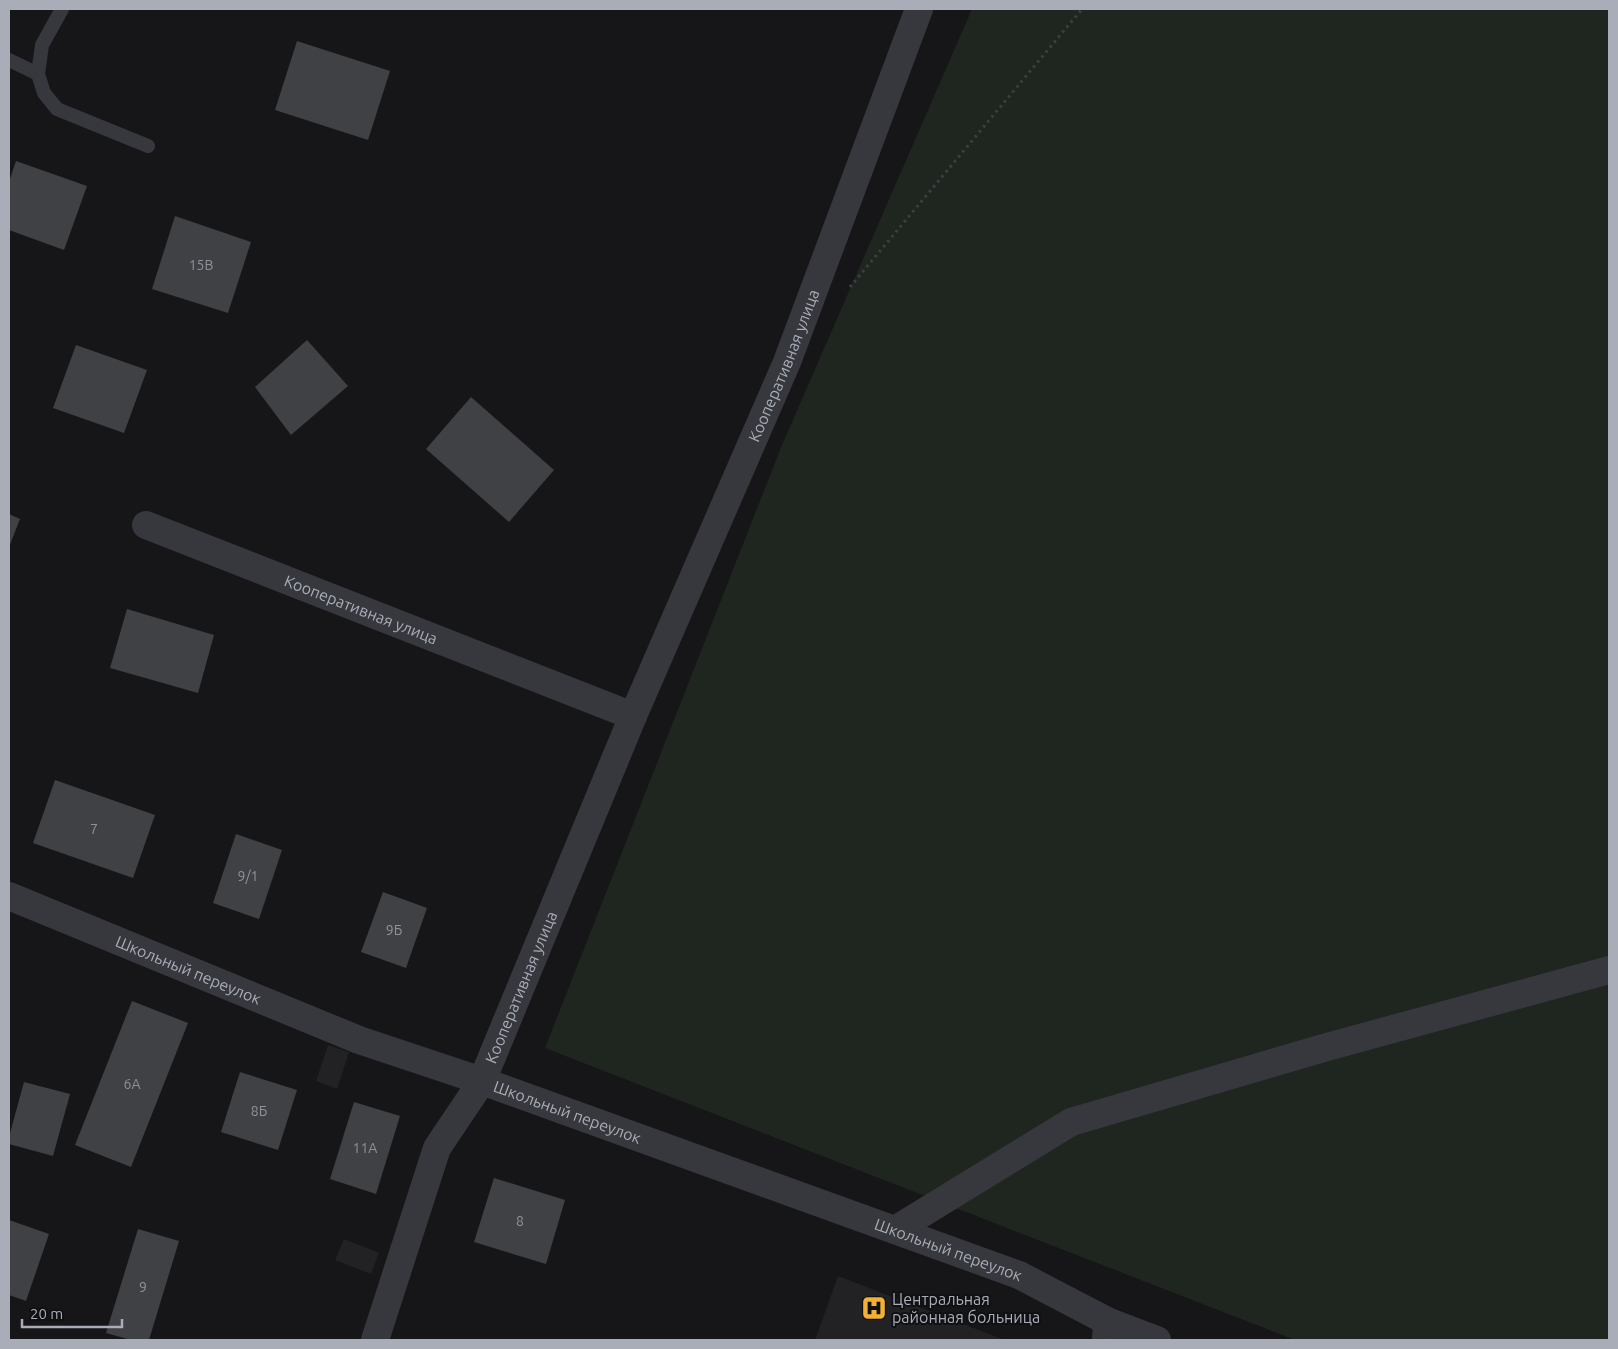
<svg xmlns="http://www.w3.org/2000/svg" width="1618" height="1349" font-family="Ubuntu,sans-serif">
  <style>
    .built { fill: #222225 }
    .green { fill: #1e261f }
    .building { fill: #404145 }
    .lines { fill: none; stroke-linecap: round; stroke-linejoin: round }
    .path { stroke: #3d3f44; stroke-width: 3; stroke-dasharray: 2.5 4; stroke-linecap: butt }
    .service { stroke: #37383d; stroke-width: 14 }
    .minor { stroke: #37383d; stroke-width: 28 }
    .labels { text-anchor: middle; stroke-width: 4; stroke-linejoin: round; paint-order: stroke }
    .number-label { font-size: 14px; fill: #8e929b }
    .street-label { font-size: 16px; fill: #a8adb8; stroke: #111113 }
    .poi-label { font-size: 16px; fill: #a8adb8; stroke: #111113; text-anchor: start }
  </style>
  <rect width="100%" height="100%" fill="#161618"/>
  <g class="built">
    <polygon points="328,1045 349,1052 337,1089 316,1081"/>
    <polygon points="344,1239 379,1253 371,1274 335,1260"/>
    <polygon points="838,1276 1005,1340 815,1340"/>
  </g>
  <polygon class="green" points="972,9 1609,9 1609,1340 1295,1340 545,1048 782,445"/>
  <g class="building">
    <polygon points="297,41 390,71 368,140 275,110"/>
    <polygon points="16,161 87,186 64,250 9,230 9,182"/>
    <polygon points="175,216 251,242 228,313 152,289"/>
    <polygon points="307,340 348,386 291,435 255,387"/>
    <polygon points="76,345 147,370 124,433 53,408"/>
    <polygon points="471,397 554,470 509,522 426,449"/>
    <polygon points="9,514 20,519 9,547"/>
    <polygon points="127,609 214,635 198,693 110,668"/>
    <polygon points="55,780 155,815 133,878 33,843"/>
    <polygon points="236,834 282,850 259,919 213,903"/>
    <polygon points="383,892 427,908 406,968 361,952"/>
    <polygon points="132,1001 188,1023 131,1167 75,1145"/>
    <polygon points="240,1072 297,1090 278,1150 221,1132"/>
    <polygon points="24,1082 70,1094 53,1156 9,1144 9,1137"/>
    <polygon points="354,1102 400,1116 376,1194 330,1179"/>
    <polygon points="494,1178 565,1200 546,1264 474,1242"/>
    <polygon points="9,1220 49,1234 26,1301 9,1295"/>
    <polygon points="138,1229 179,1241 149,1340 131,1340 106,1333"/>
  </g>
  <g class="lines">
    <polyline class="path" points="850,287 1082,9"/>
    <g class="service">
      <polyline points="62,9 42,45 38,74 44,93 57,109 148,146"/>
      <polyline points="9,60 38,74"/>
    </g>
    <g class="minor">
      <path id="s1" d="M146,525L633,716"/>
      <path id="s2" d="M9,896L359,1040L482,1081L1019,1275L1107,1321L1106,1340"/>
      <polyline points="895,1230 1071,1122 1327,1047 1609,970"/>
      <polyline points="1107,1321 1157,1340"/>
      <path id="s3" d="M375,1340L437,1148L482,1081L633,716L787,362L919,9"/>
    </g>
  </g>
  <defs>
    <symbol id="hospital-square" viewBox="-11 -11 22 22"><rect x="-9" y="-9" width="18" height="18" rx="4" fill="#f2b134" stroke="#111113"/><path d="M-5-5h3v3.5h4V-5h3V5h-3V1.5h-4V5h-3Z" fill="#111"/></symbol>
  </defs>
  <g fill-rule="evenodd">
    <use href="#hospital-square" x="860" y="1294" width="28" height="28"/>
  </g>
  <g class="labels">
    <g class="number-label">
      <text x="201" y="270">15В</text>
      <text x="94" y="834">7</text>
      <text x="248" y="881">9/1</text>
      <text x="394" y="935">9Б</text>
      <text x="132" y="1089">6А</text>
      <text x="259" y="1116">8Б</text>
      <text x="365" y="1153">11А</text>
      <text x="520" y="1226">8</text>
      <text x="143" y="1292">9</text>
    </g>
    <g class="street-label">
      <text dy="6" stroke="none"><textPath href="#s3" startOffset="1059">Кооперативная улица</textPath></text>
      <text dy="6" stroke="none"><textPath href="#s1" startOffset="231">Кооперативная улица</textPath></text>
      <text dy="6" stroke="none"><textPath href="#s2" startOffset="194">Школьный переулок</textPath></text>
      <text dy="6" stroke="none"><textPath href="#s3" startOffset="384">Кооперативная улица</textPath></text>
      <text dy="6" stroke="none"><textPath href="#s2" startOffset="599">Школьный переулок</textPath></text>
      <text dy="6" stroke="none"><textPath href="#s2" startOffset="1004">Школьный переулок</textPath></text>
    </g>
    <g class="poi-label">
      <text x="892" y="1305">Центральная<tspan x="892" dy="18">районная больница</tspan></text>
    </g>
  </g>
  <rect width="1618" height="1349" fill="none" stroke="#a8adb8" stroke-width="20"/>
  <path d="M22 1319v8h100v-8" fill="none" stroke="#a8adb8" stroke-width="2.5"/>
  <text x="30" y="1319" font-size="15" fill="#a8adb8" stroke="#111113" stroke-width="4" paint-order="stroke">20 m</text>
</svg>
